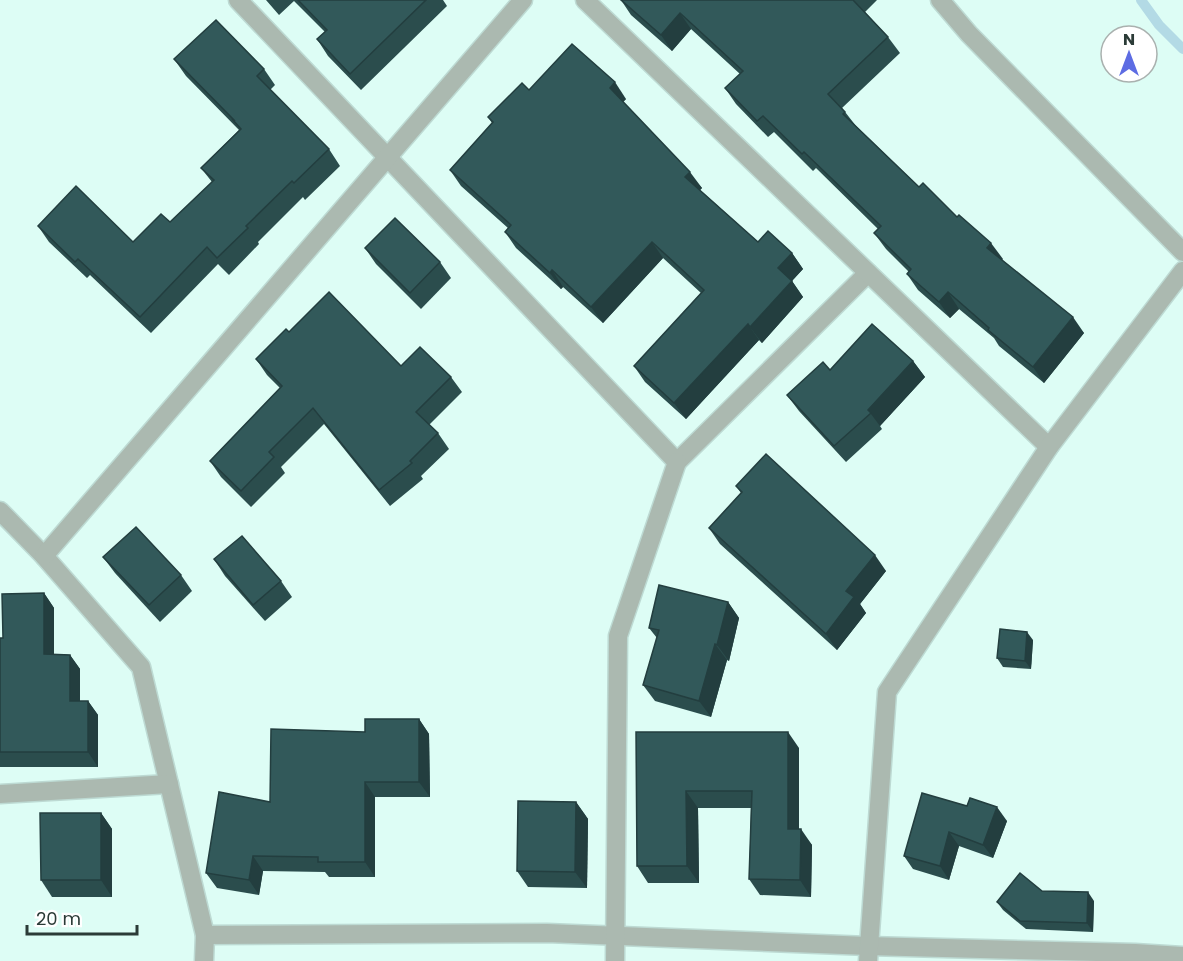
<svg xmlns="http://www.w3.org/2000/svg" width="1183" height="961" font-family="Poppins,sans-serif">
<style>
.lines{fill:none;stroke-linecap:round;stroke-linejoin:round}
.stream{stroke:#b3dae5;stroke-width:10}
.minor-casing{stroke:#bddad3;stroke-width:21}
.minor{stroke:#abb9b0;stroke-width:18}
.wall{fill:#2b4d4d}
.shaded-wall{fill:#233e3f}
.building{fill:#32595a;stroke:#233e3f;stroke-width:1.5}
</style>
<rect width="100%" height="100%" fill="#ddfdf5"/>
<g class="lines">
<!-- stream -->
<path class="stream" d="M 1141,0 L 1159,25 L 1183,49"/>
<defs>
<g id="minor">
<path d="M 238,0 L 677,462 L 868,273"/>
<path d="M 585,0 L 1049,447"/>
<path d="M 940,0 L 969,34 L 1183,252"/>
<path d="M 0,511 L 44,556 L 141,667 L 205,935 L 204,961"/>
<path d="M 44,556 L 523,0"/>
<path d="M 0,794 L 169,784"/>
<path d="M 205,935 L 547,933 L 868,946 L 1135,953 L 1183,956"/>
<path d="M 615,961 L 618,636 L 677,462"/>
<path d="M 868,961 L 887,692 L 1049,447 L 1183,271"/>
</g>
</defs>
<!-- minor casing -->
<use href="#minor" class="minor-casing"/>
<!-- minor -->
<use href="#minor" class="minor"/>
</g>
<!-- wall -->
<g class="wall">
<path d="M 266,0 L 443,0 L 447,6 L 361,90 L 328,56 L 317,39 L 325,32 L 294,1 L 279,15 Z"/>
<path d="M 621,0 L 877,0 L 865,12 L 888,37 L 900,53 L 842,108 L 856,126 L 919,187 L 957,217 L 1002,260 L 1084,333 L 1044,383 L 999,346 L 994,338 L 959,309 L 950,318 L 918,290 L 907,274 L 909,272 L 886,249 L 874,233 L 878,229 L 816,168 L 813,171 L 774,132 L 768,137 L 736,104 L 725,88 L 740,74 L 691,29 L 672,51 L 631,15 Z"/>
<path d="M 174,59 L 264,69 L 275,85 L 270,90 L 329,149 L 340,166 L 305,200 L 303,197 L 258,242 L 259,244 L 229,275 L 218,264 L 151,333 L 90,275 L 87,278 L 49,242 L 38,226 L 133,242 L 170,222 L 212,182 L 201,168 L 239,130 L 186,76 Z"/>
<path d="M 529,90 L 626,99 L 623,102 L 702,188 L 700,190 L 758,242 L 792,253 L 803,269 L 792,281 L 803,297 L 762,343 L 759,340 L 686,419 L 645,382 L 634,366 L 701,293 L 663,258 L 603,323 L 563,287 L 561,289 L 516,248 L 505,232 L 508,228 L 461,186 L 450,170 L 492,123 L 488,117 Z"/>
<path d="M 365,248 L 440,262 L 451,278 L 421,309 L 376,264 Z"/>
<path d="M 289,332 L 401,366 L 451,377 L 462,392 L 429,425 L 438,433 L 449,449 L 421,476 L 423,479 L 390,506 L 324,424 L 281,467 L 285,473 L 251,507 L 221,477 L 210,461 L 280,388 L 267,375 L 256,359 Z"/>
<path d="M 913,361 L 925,377 L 880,426 L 882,429 L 846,462 L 799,411 L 787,395 L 830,370 Z"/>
<path d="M 736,486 L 886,571 L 860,604 L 866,613 L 837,650 L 720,544 L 709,528 L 741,493 Z"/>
<path d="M 103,557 L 181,575 L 192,591 L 160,622 L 115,573 Z"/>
<path d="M 214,559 L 281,581 L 292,597 L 265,621 L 225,576 Z"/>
<path d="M 44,593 L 54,608 L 54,654 L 70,655 L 80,669 L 80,701 L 88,701 L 98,715 L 98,767 L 0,767 L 0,638 L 3,638 Z"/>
<path d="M 728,602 L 739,618 L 729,661 L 727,660 L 711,717 L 655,701 L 643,685 L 657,638 L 649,628 Z"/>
<path d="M 1033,640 L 1031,669 L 1003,667 L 997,658 Z"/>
<path d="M 419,719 L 429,734 L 430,797 L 375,797 L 375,877 L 329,877 L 325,872 L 263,871 L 259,895 L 217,888 L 206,873 L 270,802 L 365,732 Z"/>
<path d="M 636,732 L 799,748 L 799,829 L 812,845 L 811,897 L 760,895 L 749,879 L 751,808 L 698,808 L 699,883 L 648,883 L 637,866 Z"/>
<path d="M 576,802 L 588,819 L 587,888 L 528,887 L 517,871 Z"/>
<path d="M 967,806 L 1007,821 L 993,858 L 959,846 L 949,880 L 913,869 L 904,856 Z"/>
<path d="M 101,813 L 112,829 L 112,897 L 52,897 L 41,880 Z"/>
<path d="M 1094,901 L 1093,932 L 1026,929 L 1003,910 L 997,902 Z"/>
</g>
<!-- shaded-wall -->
<g class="shaded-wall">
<path d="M 680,13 L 691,29 L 672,51 L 661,35 Z"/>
<path d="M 615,82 L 626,99 L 621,104 L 610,88 Z"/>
<path d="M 690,172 L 702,188 L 696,194 L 685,177 Z"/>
<path d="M 652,242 L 663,258 L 603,323 L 591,307 Z"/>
<path d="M 991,243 L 1003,259 L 999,264 L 987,248 Z"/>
<path d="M 792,253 L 803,269 L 789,284 L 778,268 Z"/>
<path d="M 552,270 L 563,287 L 561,289 L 550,273 Z"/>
<path d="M 792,281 L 803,297 L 762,343 L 750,327 Z"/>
<path d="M 948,292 L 959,309 L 950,318 L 939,302 Z"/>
<path d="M 1073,317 L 1084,333 L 1044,383 L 1033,367 Z"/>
<path d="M 748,324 L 759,340 L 686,419 L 674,403 Z"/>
<path d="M 913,361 L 925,377 L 880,426 L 868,410 Z"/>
<path d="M 875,555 L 886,571 L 860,604 L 866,613 L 837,650 L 826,634 L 846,591 Z"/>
<path d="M 44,593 L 54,608 L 54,669 L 44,654 Z"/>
<path d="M 728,602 L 739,618 L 729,661 L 717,645 Z"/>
<path d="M 1027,632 L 1033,640 L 1031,669 L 1025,661 Z"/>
<path d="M 715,644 L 727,660 L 711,717 L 699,701 Z"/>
<path d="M 70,655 L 80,669 L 80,715 L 70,701 Z"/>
<path d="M 88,701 L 98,715 L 98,767 L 88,752 Z"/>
<path d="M 419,719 L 429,734 L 430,797 L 419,782 Z"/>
<path d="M 788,732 L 799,748 L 799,845 L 788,829 Z"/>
<path d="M 365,782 L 375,797 L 375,877 L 365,862 Z"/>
<path d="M 686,791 L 698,808 L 699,883 L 687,866 Z"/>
<path d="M 576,802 L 588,819 L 587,888 L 575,872 Z"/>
<path d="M 997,807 L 1007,821 L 993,858 L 983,845 Z"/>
<path d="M 101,813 L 112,829 L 112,897 L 101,880 Z"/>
<path d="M 801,829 L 812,845 L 811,897 L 800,880 Z"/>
<path d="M 949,832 L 959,846 L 949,880 L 940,866 Z"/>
<path d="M 253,856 L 263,871 L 259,895 L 249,880 Z"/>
<path d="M 1088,892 L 1094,901 L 1093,932 L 1087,923 Z"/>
</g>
<!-- building -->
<g class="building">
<path d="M 298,0 L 426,0 L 350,74 L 317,39 L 327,30 Z"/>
<path d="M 621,0 L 853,0 L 888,37 L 828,94 L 845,112 L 843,114 L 919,187 L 923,183 L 957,217 L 959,215 L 991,243 L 987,248 L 1073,317 L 1033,367 L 988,330 L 989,328 L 948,292 L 939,302 L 907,274 L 911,269 L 874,233 L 881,226 L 804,152 L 802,154 L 763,116 L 757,121 L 725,88 L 743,71 L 680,13 L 661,35 Z"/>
<path d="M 216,20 L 264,69 L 257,76 L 329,149 L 294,183 L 292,181 L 246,226 L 248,228 L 217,258 L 207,247 L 140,317 L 78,259 L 75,262 L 38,226 L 76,186 L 133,242 L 161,214 L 170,222 L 214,180 L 201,168 L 241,129 L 233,120 L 234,120 L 174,59 Z"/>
<path d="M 572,44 L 615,82 L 610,88 L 690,172 L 685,177 L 758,242 L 768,231 L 792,253 L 778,268 L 792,281 L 750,327 L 748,324 L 674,403 L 634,366 L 704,290 L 652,242 L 591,307 L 552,270 L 550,273 L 505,232 L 511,225 L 450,170 L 493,122 L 488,117 L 522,83 L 529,90 Z"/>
<path d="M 395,218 L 440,262 L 410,293 L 365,248 Z"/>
<path d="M 329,292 L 401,366 L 420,347 L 451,377 L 416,412 L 438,433 L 410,461 L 412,463 L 379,490 L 313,408 L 269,452 L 274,457 L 241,491 L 210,461 L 282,386 L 256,359 L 286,329 L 289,332 Z"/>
<path d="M 872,324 L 913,361 L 868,410 L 871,413 L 834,446 L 787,395 L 823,362 L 830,370 Z"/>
<path d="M 766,454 L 875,555 L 846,591 L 854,597 L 826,634 L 709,528 L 742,492 L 736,486 Z"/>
<path d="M 136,527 L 181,575 L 149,605 L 103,557 Z"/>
<path d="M 242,536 L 281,581 L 253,605 L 214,559 Z"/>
<path d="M 659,585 L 728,602 L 717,645 L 715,644 L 699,701 L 643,685 L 659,630 L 649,628 Z"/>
<path d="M 44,593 L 44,654 L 70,655 L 70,701 L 88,701 L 88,752 L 0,752 L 0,638 L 3,638 L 2,594 Z"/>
<path d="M 1000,629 L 1027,632 L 1025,661 L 997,658 Z"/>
<path d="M 365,719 L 419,719 L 419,782 L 365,782 L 365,862 L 318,862 L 318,857 L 253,856 L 249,880 L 206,873 L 219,792 L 270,802 L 271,729 L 365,732 Z"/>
<path d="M 636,732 L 788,732 L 788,829 L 801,829 L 800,880 L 749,879 L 752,791 L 686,791 L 687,866 L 637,866 Z"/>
<path d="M 922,793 L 967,806 L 970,798 L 997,807 L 983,845 L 949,832 L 940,866 L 904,856 Z"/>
<path d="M 518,801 L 576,802 L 575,872 L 517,871 Z"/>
<path d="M 40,813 L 101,813 L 101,880 L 41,880 Z"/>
<path d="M 1020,873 L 1042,891 L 1088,892 L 1087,923 L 1020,921 L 997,902 Z"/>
</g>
<!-- north arrow -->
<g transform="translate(1129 54)"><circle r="28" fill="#ffffff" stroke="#aab1af" stroke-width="1.5"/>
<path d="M0-4.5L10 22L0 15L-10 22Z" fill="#5d6ce3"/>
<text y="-9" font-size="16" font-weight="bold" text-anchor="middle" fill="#2b3b37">N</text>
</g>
<!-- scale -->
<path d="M27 925v9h110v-9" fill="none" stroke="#2b3b37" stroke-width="3"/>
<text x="36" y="925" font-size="18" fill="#2b3b37" stroke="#ffffff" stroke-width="4.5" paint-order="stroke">20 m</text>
</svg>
